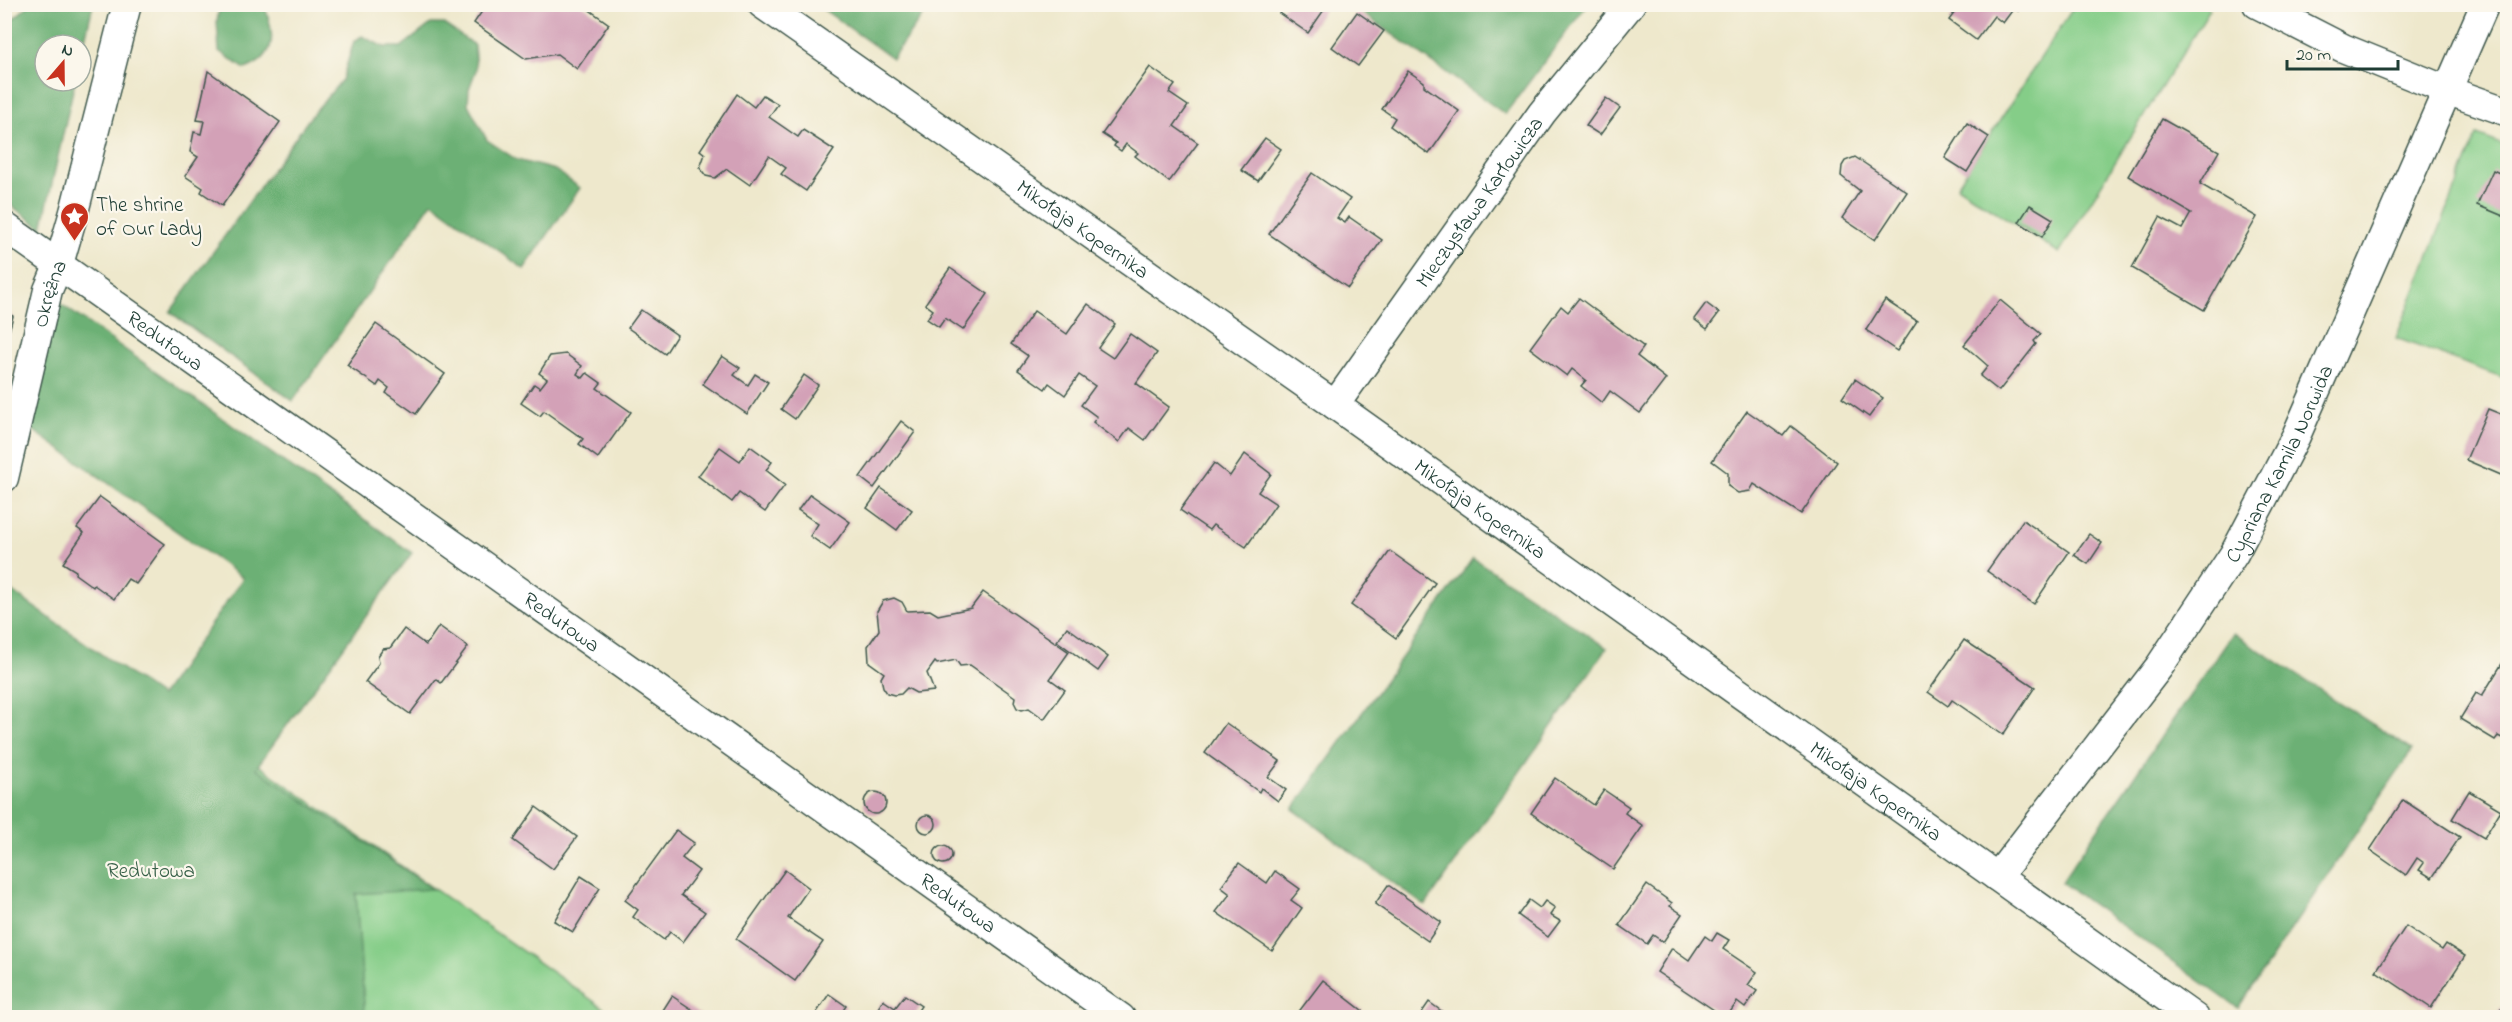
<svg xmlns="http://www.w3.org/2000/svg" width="2512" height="1022" font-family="'Indie Flower',sans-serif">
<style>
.green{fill:#85cd88;stroke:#52855e;stroke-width:1.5}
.forest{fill:#6cb074;stroke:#467654;stroke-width:1.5}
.building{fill:#d3a1b7}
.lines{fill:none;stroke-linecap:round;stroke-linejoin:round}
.minor-casing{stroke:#3e574b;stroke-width:31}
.minor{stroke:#fff;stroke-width:28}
.labels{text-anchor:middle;stroke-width:4.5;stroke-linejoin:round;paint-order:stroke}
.street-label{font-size:21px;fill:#1f3d34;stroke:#fbf7ec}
.poi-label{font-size:21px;fill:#1f3d34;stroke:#fbf7ec;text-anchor:start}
.park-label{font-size:21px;fill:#386149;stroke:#fbf7ec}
</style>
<rect width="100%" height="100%" fill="#fbf7ec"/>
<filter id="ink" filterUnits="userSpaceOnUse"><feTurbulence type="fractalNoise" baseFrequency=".0167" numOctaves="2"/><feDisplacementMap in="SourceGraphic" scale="12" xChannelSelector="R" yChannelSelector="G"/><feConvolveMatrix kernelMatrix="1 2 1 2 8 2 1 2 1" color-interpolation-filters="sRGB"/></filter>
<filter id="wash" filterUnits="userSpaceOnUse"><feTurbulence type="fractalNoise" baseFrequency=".008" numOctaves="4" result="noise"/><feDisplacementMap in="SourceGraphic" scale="24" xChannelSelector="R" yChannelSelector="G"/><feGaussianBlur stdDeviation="1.35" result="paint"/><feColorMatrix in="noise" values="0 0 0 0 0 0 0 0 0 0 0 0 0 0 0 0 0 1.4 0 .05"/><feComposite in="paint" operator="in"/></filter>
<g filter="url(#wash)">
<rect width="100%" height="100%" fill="#eee8cc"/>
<!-- green -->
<g class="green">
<path d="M 2203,4 L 2210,9 L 2059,253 L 1957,186 L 2075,5 Z"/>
<path d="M 2477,135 L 2507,146 L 2507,379 L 2396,338 Z"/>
<path d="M 5,587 L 616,1017 L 5,1017 Z"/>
</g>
<!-- forest -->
<g class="forest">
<path d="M 29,5 L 93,5 L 81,56 L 81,45 L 45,45 L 45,81 L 75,81 L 42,228 L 5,201 L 5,26 Z"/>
<path d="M 220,5 L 264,5 C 275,33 278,57 245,69 L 219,51 L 217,21 Z"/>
<path d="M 817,5 L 930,4 L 930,5 L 892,58 Z"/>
<path d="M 1351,5 L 1587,5 L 1505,114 Z"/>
<path d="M 431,24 L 444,24 L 474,45 L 476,70 L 469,89 L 468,104 L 487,140 L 517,160 L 555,170 L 580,188 L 524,269 L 432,202 L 293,401 L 170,312 L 311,116 L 342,80 L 354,41 L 362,36 L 384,47 L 401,47 Z"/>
<path d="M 58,302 L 412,553 L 256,768 L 433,889 L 356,894 L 365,1017 L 5,1017 L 4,586 L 161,696 L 243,578 L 27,426 Z"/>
<path d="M 1473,558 L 1607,648 L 1425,906 L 1293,809 Z"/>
<path d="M 2233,633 L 2412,750 L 2238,1008 L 2061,882 Z"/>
</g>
<g id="blocks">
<!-- building -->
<g class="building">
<path d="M 487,4 L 581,4 L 609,24 L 577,69 L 557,54 L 526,59 L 474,23 Z"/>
<path d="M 1286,4 L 1322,4 L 1326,7 L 1308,33 L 1279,13 Z"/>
<path d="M 1961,4 L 2023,4 L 2018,11 L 2014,8 L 2003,23 L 1994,16 L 1976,40 L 1949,20 Z"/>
<path d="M 1357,12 L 1384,31 L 1358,66 L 1332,47 Z"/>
<path d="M 1150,67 L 1175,85 L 1169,93 L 1188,106 L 1174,126 L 1198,143 L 1169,182 L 1135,156 L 1138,153 L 1126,144 L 1121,151 L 1114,146 L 1116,143 L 1102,134 Z"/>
<path d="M 208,71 L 280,122 L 222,206 L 201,192 L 203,188 L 185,176 L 198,157 L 190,152 L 194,132 L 201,134 L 204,121 L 197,120 Z"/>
<path d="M 1408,71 L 1424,82 L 1424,86 L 1459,111 L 1429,154 L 1390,126 L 1395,118 L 1382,109 Z"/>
<path d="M 737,94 L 754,107 L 763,95 L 778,104 L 769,117 L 798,137 L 803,130 L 834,150 L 806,191 L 781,174 L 786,168 L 769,156 L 750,185 L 727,169 L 715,178 L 706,176 L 700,168 L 705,154 L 700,150 Z"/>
<path d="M 1606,98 L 1620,108 L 1600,135 L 1586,126 Z"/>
<path d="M 2162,119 L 2219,151 L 2200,184 L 2257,217 L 2204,310 L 2132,268 L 2160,217 L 2182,229 L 2191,213 L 2128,176 Z"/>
<path d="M 1967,123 L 1989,137 L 1967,172 L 1945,158 Z"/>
<path d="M 1265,138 L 1281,149 L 1258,181 L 1241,170 Z"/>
<path d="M 1855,157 L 1907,192 L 1875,240 L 1842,218 L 1860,191 L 1841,176 L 1842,166 L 1845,161 Z"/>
<path d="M 2493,170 L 2508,177 L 2508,218 L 2477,205 Z"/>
<path d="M 1312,173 L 1350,199 L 1337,218 L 1345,223 L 1349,217 L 1382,240 L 1348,288 L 1269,234 Z"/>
<path d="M 2030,205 L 2053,219 L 2042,237 L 2019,222 Z"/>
<path d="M 950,268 L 988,294 L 963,330 L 945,318 L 939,327 L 927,319 L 933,310 L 925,304 Z"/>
<path d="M 1579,298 L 1644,347 L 1637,356 L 1666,379 L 1640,413 L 1610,391 L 1602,403 L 1581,386 L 1586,380 L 1572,369 L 1567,376 L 1530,348 L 1561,306 L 1568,312 Z"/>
<path d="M 1885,300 L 1917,321 L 1897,351 L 1866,330 Z"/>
<path d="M 2000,300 L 2041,334 L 2034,341 L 2036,344 L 1999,391 L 1980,376 L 1988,366 L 1964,345 Z"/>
<path d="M 1706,303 L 1719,313 L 1707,329 L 1694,319 Z"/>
<path d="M 1088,304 L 1115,324 L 1098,348 L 1113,358 L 1130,334 L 1157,353 L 1136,383 L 1169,407 L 1145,440 L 1129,428 L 1119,442 L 1093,422 L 1097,417 L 1081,405 L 1095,386 L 1079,375 L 1065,395 L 1049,383 L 1045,389 L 1018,370 L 1028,356 L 1011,344 L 1034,311 L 1067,334 Z"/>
<path d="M 641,310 L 677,335 L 665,354 L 628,328 Z"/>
<path d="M 4,311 L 13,316 L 5,347 L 4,347 Z"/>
<path d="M 376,324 L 445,374 L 416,414 L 386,393 L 389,388 L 380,381 L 377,386 L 347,365 Z"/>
<path d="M 566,354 L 582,366 L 577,374 L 583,378 L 587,373 L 601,383 L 597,388 L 631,412 L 598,458 L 579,444 L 583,439 L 544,411 L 540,416 L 521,403 L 534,384 L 540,388 L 547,379 L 539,373 L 550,356 Z"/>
<path d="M 722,356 L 740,368 L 734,375 L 748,385 L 755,374 L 768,382 L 747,414 L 703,384 Z"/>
<path d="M 804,375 L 818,385 L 795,419 L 781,409 Z"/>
<path d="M 1855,379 L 1883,398 L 1869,417 L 1842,398 Z"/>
<path d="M 2488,409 L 2508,417 L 2508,478 L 2466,460 Z"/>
<path d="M 1747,411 L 1783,436 L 1791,426 L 1837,462 L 1801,514 L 1754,484 L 1750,491 L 1738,493 L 1728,486 L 1728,473 L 1712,461 Z"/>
<path d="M 901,421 L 915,432 L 874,488 L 860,477 Z"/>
<path d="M 750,446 L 772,462 L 766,470 L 785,485 L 765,512 L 739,493 L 732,502 L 698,476 L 720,447 L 740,461 Z"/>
<path d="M 1245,454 L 1271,474 L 1258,492 L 1276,504 L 1246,547 L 1213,525 L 1209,530 L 1180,510 L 1214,463 L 1230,476 Z"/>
<path d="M 881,488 L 912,510 L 897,530 L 867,508 Z"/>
<path d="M 810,494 L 850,522 L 830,550 L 810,536 L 818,524 L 798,510 Z"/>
<path d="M 100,497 L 165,544 L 136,584 L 128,579 L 114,599 L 94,585 L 93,587 L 75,574 L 76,571 L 63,563 L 84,533 L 77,528 Z"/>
<path d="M 2023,520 L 2069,552 L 2034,604 L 1987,571 Z"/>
<path d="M 2089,534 L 2102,543 L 2088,564 L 2074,555 Z"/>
<path d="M 1390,551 L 1435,583 L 1396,638 L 1351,605 Z"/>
<path d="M 983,592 L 1069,652 L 1050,679 L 1065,690 L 1044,719 L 1029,708 L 1022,710 L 1017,708 L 1014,702 L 1015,697 L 970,665 L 960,666 L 956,660 L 937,664 L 935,662 L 927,673 L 934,691 L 916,693 L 907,688 L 901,694 L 894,695 L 887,693 L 883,687 L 881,678 L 884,673 L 869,662 L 868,646 L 879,630 L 877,611 L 883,601 L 894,598 L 902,602 L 907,611 L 930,610 L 938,615 L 971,608 Z"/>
<path d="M 439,626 L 468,647 L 441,683 L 436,679 L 410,714 L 365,682 L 379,663 L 378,656 L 383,649 L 390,648 L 404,629 L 426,645 Z"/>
<path d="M 1067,627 L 1108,657 L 1098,671 L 1057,641 Z"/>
<path d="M 1964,640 L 2035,687 L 2003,735 L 1952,700 L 1948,706 L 1928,692 Z"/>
<path d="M 2508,654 L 2508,741 L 2498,736 L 2495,740 L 2460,719 L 2476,693 L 2482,696 Z"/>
<path d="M 1226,723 L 1280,761 L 1268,777 L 1286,790 L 1278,801 L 1261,788 L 1259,792 L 1205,753 Z"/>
<path d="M 1555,778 L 1594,805 L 1604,790 L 1629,807 L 1625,813 L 1643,826 L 1613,869 L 1531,813 Z"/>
<path d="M 2469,791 L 2501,810 L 2484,838 L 2452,819 Z"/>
<circle cx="875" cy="803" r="11"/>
<path d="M 2403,800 L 2460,837 L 2432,878 L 2419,870 L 2424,863 L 2417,858 L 2406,875 L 2370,850 Z"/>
<path d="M 536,807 L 577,837 L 553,869 L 513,840 Z"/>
<circle cx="927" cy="824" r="9"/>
<path d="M 676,830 L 694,843 L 682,858 L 699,871 L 681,895 L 705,912 L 683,942 L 670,932 L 664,940 L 633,917 L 638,910 L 625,900 Z"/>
<circle cx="943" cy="855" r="9"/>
<path d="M 1239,863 L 1267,883 L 1275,871 L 1300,889 L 1291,900 L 1302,908 L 1272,951 L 1216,912 L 1230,894 L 1221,887 Z"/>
<path d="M 785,870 L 809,888 L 788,918 L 823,942 L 795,981 L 736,939 Z"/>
<path d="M 581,876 L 600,888 L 573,932 L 554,921 Z"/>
<path d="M 1388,885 L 1441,922 L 1428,941 L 1375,904 Z"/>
<path d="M 1647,885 L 1672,903 L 1670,906 L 1682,914 L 1663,942 L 1653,935 L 1647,944 L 1619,925 Z"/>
<path d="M 1529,900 L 1540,908 L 1545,901 L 1555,908 L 1550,915 L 1560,921 L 1548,937 L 1518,915 Z"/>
<path d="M 2406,926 L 2442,950 L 2446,944 L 2465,956 L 2431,1008 L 2376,971 Z"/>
<path d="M 1717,933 L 1729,940 L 1723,949 L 1757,972 L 1748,985 L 1757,991 L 1745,1008 L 1737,1002 L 1726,1018 L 1657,972 L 1672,948 L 1689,960 L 1705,936 L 1712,941 Z"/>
<path d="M 1323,980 L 1363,1011 L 1358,1018 L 1294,1018 Z"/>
<path d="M 829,994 L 846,1006 L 838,1018 L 813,1018 Z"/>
<path d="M 905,995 L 921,1006 L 913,1018 L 872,1018 L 883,1000 L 895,1008 Z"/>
<path d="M 672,996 L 705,1018 L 658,1018 Z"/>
<path d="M 1429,1002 L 1451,1018 L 1418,1018 Z"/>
<path d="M 2501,1008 L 2508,1013 L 2508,1018 L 2494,1018 Z"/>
</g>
</g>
</g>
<g filter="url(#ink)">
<use href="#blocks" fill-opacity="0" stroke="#3e574b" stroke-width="1.5"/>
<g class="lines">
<defs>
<g id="minor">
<path id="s1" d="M 762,4 L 1335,405 L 2195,1018"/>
<path d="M 2257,4 L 2343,48 L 2449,91 L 2508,112"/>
<path id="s2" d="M 4,226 L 1121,1018"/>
<path id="s3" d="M 1335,405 L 1542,113 L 1631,4"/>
<path id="s4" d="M 4,478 L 48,290 L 59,264 L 74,212 L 127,4"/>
<path id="s5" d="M 1997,877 L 2159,667 L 2234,554 L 2296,436 L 2485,4"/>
</g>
</defs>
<!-- minor casing -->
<use href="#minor" class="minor-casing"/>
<!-- minor -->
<use href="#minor" class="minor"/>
</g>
</g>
<!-- icons -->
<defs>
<symbol id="sight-pin" viewBox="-11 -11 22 30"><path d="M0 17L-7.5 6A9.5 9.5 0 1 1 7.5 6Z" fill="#c8321e" stroke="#fbf7ec"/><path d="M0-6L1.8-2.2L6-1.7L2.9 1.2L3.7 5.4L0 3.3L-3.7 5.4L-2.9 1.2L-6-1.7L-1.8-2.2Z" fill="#fff"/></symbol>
</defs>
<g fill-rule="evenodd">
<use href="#sight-pin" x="58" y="200" width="33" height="45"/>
</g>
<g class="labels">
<!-- street labels -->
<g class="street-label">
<text dy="7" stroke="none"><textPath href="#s3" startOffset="249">Mieczysława Karłowicza</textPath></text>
<text dy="7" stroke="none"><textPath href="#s1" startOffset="392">Mikołaja Kopernika</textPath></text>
<text dy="7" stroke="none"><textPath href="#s4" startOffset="190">Okrężna</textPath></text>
<text dy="7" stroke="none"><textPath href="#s2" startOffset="198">Redutowa</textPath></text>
<text dy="7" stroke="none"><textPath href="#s5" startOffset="502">Cypriana Kamila Norwida</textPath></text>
<text dy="7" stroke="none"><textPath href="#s1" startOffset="878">Mikołaja Kopernika</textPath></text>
<text dy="7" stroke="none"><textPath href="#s2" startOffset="684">Redutowa</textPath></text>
<text dy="7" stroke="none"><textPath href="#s1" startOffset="1364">Mikołaja Kopernika</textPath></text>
<text dy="7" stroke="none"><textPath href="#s2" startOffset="1170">Redutowa</textPath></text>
</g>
<!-- poi labels -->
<g class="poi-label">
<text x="96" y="211">The shrine<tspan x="96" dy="24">of Our Lady</tspan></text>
</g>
<!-- park labels -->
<g class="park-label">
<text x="151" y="877">Redutowa</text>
</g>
</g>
<!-- margin -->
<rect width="2512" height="1022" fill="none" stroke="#fbf7ec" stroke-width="24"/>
<!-- north arrow -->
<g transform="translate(63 63) rotate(20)"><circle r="28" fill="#fbf7ec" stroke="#a3ada2" stroke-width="1.5"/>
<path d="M0-4.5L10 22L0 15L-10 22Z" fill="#c8321e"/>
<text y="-9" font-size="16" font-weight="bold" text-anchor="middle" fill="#1f3d34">N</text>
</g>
<!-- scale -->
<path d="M2287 60v9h111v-9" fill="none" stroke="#1f3d34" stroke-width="3"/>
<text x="2296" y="60" font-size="18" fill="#1f3d34" stroke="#fbf7ec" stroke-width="4.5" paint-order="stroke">20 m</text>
</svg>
